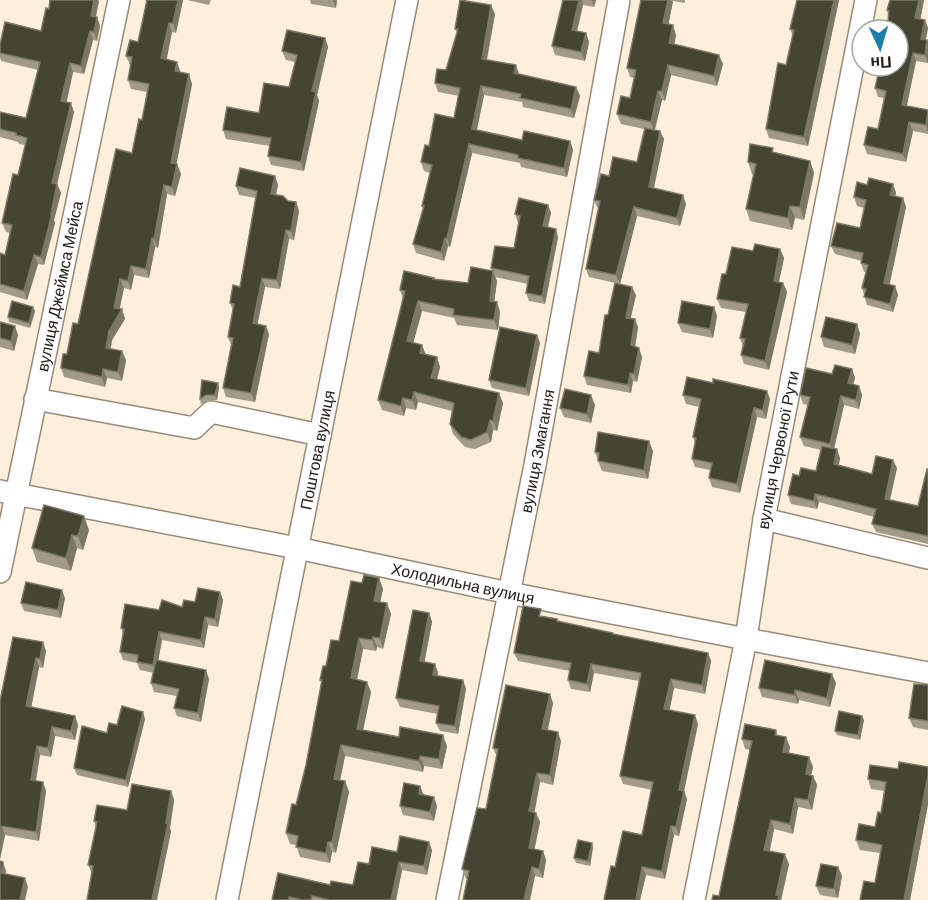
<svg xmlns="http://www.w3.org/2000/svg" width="928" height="900" font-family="Barlow,sans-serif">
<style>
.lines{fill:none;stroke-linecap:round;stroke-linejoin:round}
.minor-casing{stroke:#978a79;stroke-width:24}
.minor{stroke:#fff;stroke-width:21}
.wall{fill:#a19a88}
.shaded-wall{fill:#7c7866}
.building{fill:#454533;stroke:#7c7866;stroke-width:1.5}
.labels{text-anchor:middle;stroke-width:6;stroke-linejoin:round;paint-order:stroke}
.street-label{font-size:16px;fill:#26211a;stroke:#fff}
</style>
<rect width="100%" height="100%" fill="#fdefdc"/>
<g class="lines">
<defs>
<g id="minor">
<path d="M 35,399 L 194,428 L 211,412 L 320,435"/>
<path id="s1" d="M 0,491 L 297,548 L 509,593 L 746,639 L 928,673"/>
<path d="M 764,519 L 928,558"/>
<path id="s2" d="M 0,572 L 119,0"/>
<path id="s3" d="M 227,900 L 407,0"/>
<path id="s4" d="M 447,900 L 535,465 L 619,0"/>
<path id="s5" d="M 694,900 L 746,639 L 764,519 L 866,0"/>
</g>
</defs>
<!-- minor casing -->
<use href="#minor" class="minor-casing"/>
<!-- minor -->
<use href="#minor" class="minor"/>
</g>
<!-- wall -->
<g class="wall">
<path d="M 145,0 L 183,0 L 176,33 L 172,32 L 166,59 L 177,62 L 180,71 L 180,72 L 192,84 L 176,164 L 181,174 L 175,196 L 167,194 L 158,248 L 155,247 L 149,278 L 134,275 L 131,290 L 124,288 L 119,309 L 122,309 L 125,319 L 112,340 L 111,349 L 126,360 L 122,381 L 107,378 L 105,387 L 64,377 L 61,368 L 78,324 L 142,120 L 147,92 L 131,89 L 128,80 L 131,65 L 130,65 L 126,56 L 138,42 L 147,4 Z"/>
<path d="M 187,0 L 211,0 L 209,5 Z"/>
<path d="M 310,0 L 337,0 L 336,8 L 311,4 Z"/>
<path d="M 563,0 L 596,0 L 594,7 L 583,5 L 577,31 L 586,33 L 589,42 L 585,61 L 555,55 L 552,46 Z"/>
<path d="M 641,0 L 685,0 L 685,3 L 673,1 L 668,24 L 676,35 L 674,44 L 723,64 L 717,86 L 671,75 L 665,101 L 662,100 L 655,130 L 664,139 L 654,188 L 686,204 L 680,226 L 637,216 L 620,284 L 589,277 L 586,269 L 598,209 L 594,200 L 609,176 L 637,162 L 644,129 L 621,124 L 617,114 L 630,98 L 634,78 L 630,77 L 627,68 Z"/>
<path d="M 797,0 L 839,0 L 808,146 L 769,138 L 766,129 L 786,65 L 793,36 L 790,29 Z"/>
<path d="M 890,0 L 924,0 L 920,19 L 928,28 L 926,39 L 928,41 L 928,63 L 916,61 L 907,106 L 928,110 L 928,134 L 913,131 L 906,162 L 867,154 L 864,145 L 878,129 L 884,98 L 878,97 L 875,88 L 898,66 L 887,10 Z"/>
<path d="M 99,1 L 96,17 L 97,17 L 100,26 L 97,41 L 93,40 L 84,74 L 73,72 L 66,102 L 74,112 L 57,184 L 61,193 L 54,220 L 55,223 L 44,265 L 38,264 L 27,300 L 0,292 L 0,253 L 5,255 L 10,233 L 6,232 L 2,223 L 18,175 L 25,145 L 19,144 L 18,142 L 0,137 L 0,112 L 26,118 L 38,70 L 1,61 L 0,57 L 0,45 L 41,31 L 49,9 Z"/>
<path d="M 495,14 L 487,60 L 519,74 L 576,87 L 580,96 L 574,118 L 523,107 L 522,102 L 484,95 L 477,130 L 522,140 L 570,141 L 573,150 L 567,177 L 521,167 L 520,163 L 472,153 L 450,247 L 448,246 L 444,261 L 416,253 L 413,244 L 423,209 L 422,206 L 430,173 L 424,171 L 421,162 L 429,146 L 454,118 L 459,96 L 438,92 L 435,83 L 446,70 L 457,33 L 455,29 Z"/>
<path d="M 325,38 L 328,47 L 317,95 L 319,101 L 304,171 L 271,165 L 268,156 L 270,146 L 226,139 L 223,130 L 259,113 L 289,87 L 295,62 L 286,60 L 282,51 Z"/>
<path d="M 774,152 L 810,161 L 814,173 L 804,220 L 795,218 L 792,230 L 750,221 L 746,209 L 753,175 L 752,174 L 748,162 Z"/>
<path d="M 275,176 L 278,185 L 276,195 L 288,201 L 296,202 L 299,211 L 294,240 L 289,239 L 280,289 L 265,287 L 257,324 L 269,334 L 255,402 L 226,397 L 223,388 L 231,345 L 228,337 L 233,311 L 230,303 L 240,287 L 256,198 L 239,195 L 236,186 Z"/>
<path d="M 893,184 L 896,193 L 895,197 L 903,198 L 906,207 L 889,285 L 895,286 L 898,295 L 893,312 L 867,305 L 862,288 L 866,272 L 864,272 L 861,263 L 862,261 L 835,254 L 831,246 L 860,228 L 864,208 L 857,206 L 854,197 L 867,185 Z"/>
<path d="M 548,205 L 551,213 L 548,227 L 558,237 L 545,304 L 529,301 L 526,293 L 528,284 L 495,277 L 497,281 L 494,302 L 497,302 L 500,312 L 498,330 L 457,325 L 454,318 L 422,311 L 413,343 L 422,345 L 425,354 L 437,357 L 440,367 L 437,379 L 503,403 L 497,431 L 493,430 L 491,442 L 475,449 L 465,447 L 453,434 L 450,424 L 452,411 L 418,402 L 416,410 L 406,408 L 404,416 L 382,410 L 378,400 L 403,299 L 400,290 L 434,278 L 434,279 L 468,283 L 492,271 L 491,268 L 514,248 L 519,223 L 518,223 L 515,214 Z"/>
<path d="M 780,249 L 784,258 L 779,282 L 783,283 L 787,292 L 769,370 L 744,364 L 741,355 L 743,347 L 740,338 L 746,312 L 721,308 L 717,299 L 726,274 L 753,251 Z"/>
<path d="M 636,295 L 630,318 L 638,327 L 635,347 L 642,357 L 637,382 L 633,381 L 631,393 L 587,385 L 584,376 L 599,353 L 608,315 Z"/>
<path d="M 714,307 L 717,316 L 713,338 L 682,332 L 678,323 Z"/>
<path d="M 35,311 L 30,328 L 9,322 L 8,317 Z"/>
<path d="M 0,322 L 18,335 L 14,351 L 0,347 Z"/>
<path d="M 857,324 L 860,334 L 855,354 L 824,347 L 821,337 Z"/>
<path d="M 537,335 L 540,343 L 529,396 L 492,388 L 489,380 Z"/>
<path d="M 852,369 L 855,378 L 853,384 L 859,386 L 862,395 L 859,409 L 844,405 L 834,449 L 840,458 L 839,465 L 872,474 L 897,468 L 890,500 L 918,506 L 928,469 L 928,544 L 876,532 L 872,524 L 874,517 L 819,502 L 817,509 L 791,504 L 788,495 L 799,476 L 816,471 L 821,450 L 804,446 L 800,437 L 808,405 L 803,404 L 800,395 L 832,374 Z"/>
<path d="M 218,383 L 219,387 L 217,400 L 208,400 L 201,404 L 200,399 Z"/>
<path d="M 683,395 L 770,399 L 766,419 L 757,417 L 740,493 L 712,487 L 709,478 L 710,470 L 695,467 L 692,459 L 695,443 L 693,437 L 699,407 L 686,404 Z"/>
<path d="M 595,405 L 591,423 L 564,417 L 560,408 Z"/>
<path d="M 653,451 L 648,479 L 602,471 L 595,452 Z"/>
<path d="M 44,505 L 89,530 L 83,550 L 77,548 L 71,571 L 37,562 L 32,548 Z"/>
<path d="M 379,578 L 383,589 L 380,602 L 391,614 L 383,649 L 377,647 L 376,651 L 363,649 L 357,680 L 371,692 L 363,730 L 447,746 L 442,769 L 424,766 L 423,772 L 345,756 L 340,780 L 345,781 L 349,792 L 336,853 L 332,852 L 330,863 L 300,857 L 296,845 L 290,844 L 286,833 L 296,805 L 306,765 L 322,684 L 320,680 L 326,666 L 339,641 L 362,583 Z"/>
<path d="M 220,592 L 223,600 L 218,627 L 208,625 L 204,648 L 162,640 L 158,660 L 209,679 L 201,722 L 177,716 L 174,708 L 177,696 L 154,692 L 151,683 L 154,673 L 140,670 L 137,663 L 123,660 L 120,652 L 123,634 L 121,628 L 159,610 L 182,607 Z"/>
<path d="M 65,598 L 61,618 L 24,611 L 21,603 Z"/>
<path d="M 429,613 L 432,622 L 424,662 L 435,664 L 438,673 L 438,676 L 463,680 L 466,689 L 458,734 L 440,731 L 436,723 L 438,714 L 400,707 L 396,698 Z"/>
<path d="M 543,616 L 557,619 L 558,621 L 614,635 L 708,653 L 711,661 L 705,694 L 674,688 L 669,710 L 698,724 L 684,791 L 687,799 L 679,836 L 674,835 L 665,879 L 646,875 L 640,900 L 604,900 L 615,867 L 642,835 L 652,790 L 623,784 L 620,776 L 639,681 L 594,673 L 590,692 L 571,689 L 568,680 L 570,671 L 518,661 L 514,653 Z"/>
<path d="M 43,642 L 46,651 L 43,668 L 39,667 L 31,707 L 75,716 L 78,725 L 75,740 L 55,736 L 51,757 L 40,755 L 36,781 L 43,782 L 46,791 L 39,841 L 5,835 L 0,859 L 0,701 Z"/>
<path d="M 836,683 L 830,707 L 799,700 L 798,704 L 762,697 L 759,688 Z"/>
<path d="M 928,685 L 928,730 L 913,727 L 909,718 Z"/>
<path d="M 553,703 L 548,730 L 561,741 L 553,785 L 540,782 L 534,812 L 536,813 L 540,822 L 534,849 L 543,851 L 546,860 L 543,878 L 535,876 L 466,879 L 462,869 L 486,809 L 497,757 L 493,748 Z"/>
<path d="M 145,719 L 128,787 L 77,775 L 74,768 L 117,725 Z"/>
<path d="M 864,720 L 860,740 L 837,735 L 835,731 Z"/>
<path d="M 776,730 L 778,736 L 790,747 L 789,753 L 809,757 L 813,767 L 811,775 L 813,776 L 817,785 L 812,810 L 798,807 L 793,834 L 774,829 L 769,851 L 789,864 L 781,900 L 712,900 L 719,896 L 750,750 L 745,749 L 742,739 Z"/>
<path d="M 928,767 L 928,804 L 910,900 L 860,900 L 875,883 L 880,853 L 860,850 L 856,840 L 875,827 L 881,813 L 884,791 L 871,789 L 868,779 L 898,769 Z"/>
<path d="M 420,786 L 424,795 L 437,806 L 434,821 L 403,815 L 400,806 Z"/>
<path d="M 171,791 L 174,800 L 170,828 L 171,832 L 92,874 L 88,865 L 96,827 L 94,821 L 127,810 Z"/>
<path d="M 593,847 L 590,866 L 576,863 L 574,858 Z"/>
<path d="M 432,850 L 427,875 L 402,870 L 396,900 L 272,900 L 330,885 L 353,885 L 369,864 L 397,852 Z"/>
<path d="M 838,867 L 842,876 L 838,898 L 820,895 L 816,886 Z"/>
</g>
<!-- shaded-wall -->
<g class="shaded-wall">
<path d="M 94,0 L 98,0 L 99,1 L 94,24 L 91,16 Z"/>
<path d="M 178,0 L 183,0 L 176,33 L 173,23 Z"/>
<path d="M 333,0 L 337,0 L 336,8 Z"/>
<path d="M 579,0 L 582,0 L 583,5 L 575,39 L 572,30 Z"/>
<path d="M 592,0 L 596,0 L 594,7 Z"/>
<path d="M 668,0 L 673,1 L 667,33 L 663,23 Z"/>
<path d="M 834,0 L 839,0 L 808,146 L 804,137 Z"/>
<path d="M 919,0 L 924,0 L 919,27 L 915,18 Z"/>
<path d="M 491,5 L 495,14 L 485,68 L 482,59 Z"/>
<path d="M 97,17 L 100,26 L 97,41 L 94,32 Z"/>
<path d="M 925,20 L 928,28 L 924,47 L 921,39 Z"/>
<path d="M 169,23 L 172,32 L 165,68 L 161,58 Z"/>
<path d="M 673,25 L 676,35 L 673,52 L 669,43 Z"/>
<path d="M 90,31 L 93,40 L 84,74 L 81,66 Z"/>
<path d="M 586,33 L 589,42 L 585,61 L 581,52 Z"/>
<path d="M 325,38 L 328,47 L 317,95 L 319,101 L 304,171 L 301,162 L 312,91 Z"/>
<path d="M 927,40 L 928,41 L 928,63 L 925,55 Z"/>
<path d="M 913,53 L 916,61 L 905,113 L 902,105 Z"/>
<path d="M 719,55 L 723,64 L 717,86 L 714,76 Z"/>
<path d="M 177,62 L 180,71 L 178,81 L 175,71 Z"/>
<path d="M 70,63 L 73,72 L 65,110 L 61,101 Z"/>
<path d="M 516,65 L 519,74 L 518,82 L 514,73 Z"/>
<path d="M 668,65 L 671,75 L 665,101 L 662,91 Z"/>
<path d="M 189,74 L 192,84 L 175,172 L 171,163 Z"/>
<path d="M 481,86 L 484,95 L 475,138 L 472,129 Z"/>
<path d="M 576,87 L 580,96 L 574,118 L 571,109 Z"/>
<path d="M 658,91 L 662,100 L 654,132 L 651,122 Z"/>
<path d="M 71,103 L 74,112 L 57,184 L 61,193 L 54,220 L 55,223 L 44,265 L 41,257 L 51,214 L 52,183 Z"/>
<path d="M 928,115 L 928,131 L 926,125 Z"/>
<path d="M 909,122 L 913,131 L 906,162 L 903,154 Z"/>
<path d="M 660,131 L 664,139 L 652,196 L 649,187 Z"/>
<path d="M 570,141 L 573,150 L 567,177 L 564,168 Z"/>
<path d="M 469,144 L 472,153 L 450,247 L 447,238 Z"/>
<path d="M 810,161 L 814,173 L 804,220 L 800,207 Z"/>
<path d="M 177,164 L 181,174 L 175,196 L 172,187 Z"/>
<path d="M 275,176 L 278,185 L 274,203 L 271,194 Z"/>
<path d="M 893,184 L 896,193 L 893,204 L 890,195 Z"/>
<path d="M 164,185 L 167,194 L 158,248 L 154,239 Z"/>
<path d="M 683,195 L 686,204 L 680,226 L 677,218 Z"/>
<path d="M 903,198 L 906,207 L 888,292 L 884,283 Z"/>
<path d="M 296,202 L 299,211 L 294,240 L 291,231 Z"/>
<path d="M 548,205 L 551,213 L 546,234 L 543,226 Z"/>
<path d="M 790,206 L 795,218 L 792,230 L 788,218 Z"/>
<path d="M 634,207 L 637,216 L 620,284 L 616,275 Z"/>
<path d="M 556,229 L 558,237 L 545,304 L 542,296 Z"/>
<path d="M 286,230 L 289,239 L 280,289 L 277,280 Z"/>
<path d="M 152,238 L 155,247 L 149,278 L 146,269 Z"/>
<path d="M 445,238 L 448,246 L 444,261 L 441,252 Z"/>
<path d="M 780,249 L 784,258 L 777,290 L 774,281 Z"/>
<path d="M 34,255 L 38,264 L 27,300 L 24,291 Z"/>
<path d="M 131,266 L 134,275 L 131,290 L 128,281 Z"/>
<path d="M 493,271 L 497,281 L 493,311 L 490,301 Z"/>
<path d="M 262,278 L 265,287 L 256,332 L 253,323 Z"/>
<path d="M 120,279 L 124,288 L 118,317 L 122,309 L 125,319 L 112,340 L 109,357 L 106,348 Z"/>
<path d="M 783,283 L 787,292 L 769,370 L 765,361 Z"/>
<path d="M 895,286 L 898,295 L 893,312 L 890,304 Z"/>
<path d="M 632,287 L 636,295 L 629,326 L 626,318 Z"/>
<path d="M 418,301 L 422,311 L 411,351 L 407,341 Z"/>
<path d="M 497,302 L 500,312 L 498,330 L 494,320 Z"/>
<path d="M 33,307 L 35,311 L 30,328 L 29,323 Z"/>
<path d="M 714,307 L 717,316 L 713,338 L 710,329 Z"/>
<path d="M 635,319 L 638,327 L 634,354 L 631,345 Z"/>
<path d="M 857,324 L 860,334 L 855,354 L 852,345 Z"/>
<path d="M 15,326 L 18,335 L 14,351 L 11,341 Z"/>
<path d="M 266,326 L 269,334 L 255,402 L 251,393 Z"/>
<path d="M 537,335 L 540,343 L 529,396 L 526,388 Z"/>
<path d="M 422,345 L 426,355 L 420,353 Z"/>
<path d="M 639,348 L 642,357 L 637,382 L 634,374 Z"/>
<path d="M 122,351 L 126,360 L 122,381 L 118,372 Z"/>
<path d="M 437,357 L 440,367 L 435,387 L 431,378 Z"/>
<path d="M 103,369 L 107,378 L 105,387 L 102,377 Z"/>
<path d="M 852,369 L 855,378 L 851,392 L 848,383 Z"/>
<path d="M 630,373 L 633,381 L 631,393 L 628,385 Z"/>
<path d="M 218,383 L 219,387 L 217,400 L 215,395 Z"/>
<path d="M 859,386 L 862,395 L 859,409 L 856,400 Z"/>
<path d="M 767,391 L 770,399 L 766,419 L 763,410 Z"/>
<path d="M 414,392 L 418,402 L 416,410 L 412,400 Z"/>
<path d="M 499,393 L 503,403 L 497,431 L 493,421 Z"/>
<path d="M 591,395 L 595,405 L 591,423 L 587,414 Z"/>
<path d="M 841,396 L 844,405 L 833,453 L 830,444 Z"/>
<path d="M 403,398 L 406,408 L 404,416 L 401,406 Z"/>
<path d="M 754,408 L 757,417 L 740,493 L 737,484 Z"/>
<path d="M 490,420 L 493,430 L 491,442 L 487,432 Z"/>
<path d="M 649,441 L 653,451 L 648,479 L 644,470 Z"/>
<path d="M 837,449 L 840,458 L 837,473 L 834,464 Z"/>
<path d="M 893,460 L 897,468 L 888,507 L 885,499 Z"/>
<path d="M 815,494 L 819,502 L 817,509 L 814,501 Z"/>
<path d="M 84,516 L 89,530 L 83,550 L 78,536 Z"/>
<path d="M 72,535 L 77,548 L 71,571 L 66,558 Z"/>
<path d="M 379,578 L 383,589 L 378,612 L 374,601 Z"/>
<path d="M 62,590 L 65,598 L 61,618 L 58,610 Z"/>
<path d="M 220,592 L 223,600 L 218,627 L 215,619 Z"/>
<path d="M 387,603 L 391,614 L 383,649 L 380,638 Z"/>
<path d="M 429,613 L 432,622 L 423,670 L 420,661 Z"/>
<path d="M 205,617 L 208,625 L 204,648 L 201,640 Z"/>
<path d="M 159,632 L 162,640 L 156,673 L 153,665 Z"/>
<path d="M 373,637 L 377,647 L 376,651 L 372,640 Z"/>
<path d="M 359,638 L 363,649 L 355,689 L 351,678 Z"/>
<path d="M 43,642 L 46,651 L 43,668 L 40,659 Z"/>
<path d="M 708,653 L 711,661 L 705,694 L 702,685 Z"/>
<path d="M 36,658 L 39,667 L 30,714 L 26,706 Z"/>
<path d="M 435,664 L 438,673 L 436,683 L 433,675 Z"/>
<path d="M 591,664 L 594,673 L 590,692 L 587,684 Z"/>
<path d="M 206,670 L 209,679 L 201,722 L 198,713 Z"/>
<path d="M 832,674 L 836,683 L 830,707 L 827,698 Z"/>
<path d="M 671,679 L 674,688 L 668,718 L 664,709 Z"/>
<path d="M 463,680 L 466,689 L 458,734 L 455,726 Z"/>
<path d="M 367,682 L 371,692 L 361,740 L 357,729 Z"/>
<path d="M 795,690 L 799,700 L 798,704 L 795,695 Z"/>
<path d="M 550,694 L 553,703 L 546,738 L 542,729 Z"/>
<path d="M 143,712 L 145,719 L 128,787 L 126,780 Z"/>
<path d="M 695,715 L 698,724 L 684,791 L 687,799 L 679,836 L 676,827 L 679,790 Z"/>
<path d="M 75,716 L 78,725 L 75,740 L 71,731 Z"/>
<path d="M 862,716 L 864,720 L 860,740 L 858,735 Z"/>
<path d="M 52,727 L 55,736 L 51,757 L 48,748 Z"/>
<path d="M 558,732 L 561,741 L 553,785 L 550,775 Z"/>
<path d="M 443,735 L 447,746 L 442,769 L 439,759 Z"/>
<path d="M 786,737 L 790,747 L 787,761 L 783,752 Z"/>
<path d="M 341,745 L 345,756 L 338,790 L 334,779 Z"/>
<path d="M 37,746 L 40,755 L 34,789 L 31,780 Z"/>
<path d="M 420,756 L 424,766 L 423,772 L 419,761 Z"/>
<path d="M 809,757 L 813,767 L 809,784 L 806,774 Z"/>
<path d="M 537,773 L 540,782 L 533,821 L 529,811 Z"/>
<path d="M 928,775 L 928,804 L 910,900 L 904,900 Z"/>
<path d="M 813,776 L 817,785 L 812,810 L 808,800 Z"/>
<path d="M 345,781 L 349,792 L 336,853 L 332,842 Z"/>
<path d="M 43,782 L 46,791 L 39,841 L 36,832 Z"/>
<path d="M 420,786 L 424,796 L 419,794 Z"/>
<path d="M 171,791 L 174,800 L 170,828 L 171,832 L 157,900 L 152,900 Z"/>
<path d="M 434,797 L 437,806 L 434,821 L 430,812 Z"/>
<path d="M 795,798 L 798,807 L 793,834 L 790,824 Z"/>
<path d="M 536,813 L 540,822 L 533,857 L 529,848 Z"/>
<path d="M 771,820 L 774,829 L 768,860 L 764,850 Z"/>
<path d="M 2,826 L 5,835 L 0,859 L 0,834 Z"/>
<path d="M 671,826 L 674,835 L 665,879 L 662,871 Z"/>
<path d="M 328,842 L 332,852 L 330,863 L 326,853 Z"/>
<path d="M 429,842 L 432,850 L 427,875 L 424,866 Z"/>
<path d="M 592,843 L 593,847 L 590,866 L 588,861 Z"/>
<path d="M 543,851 L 546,860 L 543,878 L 539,869 Z"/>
<path d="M 785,854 L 789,864 L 781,900 L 778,900 L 776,895 Z"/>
<path d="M 3,862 L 6,871 L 4,882 L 1,873 Z"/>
<path d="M 399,862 L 402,870 L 396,900 L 391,900 Z"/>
<path d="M 532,867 L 535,876 L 530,900 L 524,900 Z"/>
<path d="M 642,867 L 646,875 L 640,900 L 636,900 Z"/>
<path d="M 838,867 L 842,876 L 838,898 L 834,889 Z"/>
<path d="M 25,878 L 28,887 L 25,900 L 20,900 Z"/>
</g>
<!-- building -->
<g class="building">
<path d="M 50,0 L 94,0 L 91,16 L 97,17 L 94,32 L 90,31 L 81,66 L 70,63 L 61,101 L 71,103 L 52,183 L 57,184 L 51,214 L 52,214 L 41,257 L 34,255 L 24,291 L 0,284 L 0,253 L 5,255 L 12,225 L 2,223 L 13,174 L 18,175 L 27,138 L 16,135 L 16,133 L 0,129 L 0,112 L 26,118 L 40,62 L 0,53 L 0,45 L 5,22 L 41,31 L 46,8 L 49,9 Z"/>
<path d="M 147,0 L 178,0 L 173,23 L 169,23 L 161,58 L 177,62 L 175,71 L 189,74 L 171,163 L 177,164 L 172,187 L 164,185 L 154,239 L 152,238 L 146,269 L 131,266 L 128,281 L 120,279 L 114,308 L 122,309 L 109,331 L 106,348 L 122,351 L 118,372 L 103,369 L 102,377 L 61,368 L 63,354 L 67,354 L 73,323 L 78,324 L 116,149 L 132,153 L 139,119 L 142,120 L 149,84 L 128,80 L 132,57 L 126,56 L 130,40 L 138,42 Z"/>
<path d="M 460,0 L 491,5 L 482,59 L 516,65 L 514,73 L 576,87 L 571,109 L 520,98 L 521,94 L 481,86 L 472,129 L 522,140 L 524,131 L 570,141 L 564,168 L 518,158 L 518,155 L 469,144 L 447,238 L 445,238 L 441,252 L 413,244 L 424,206 L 422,206 L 432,165 L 421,162 L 425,145 L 429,146 L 435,114 L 454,118 L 460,88 L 435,83 L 437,69 L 446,70 L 458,29 L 455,29 Z"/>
<path d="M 563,0 L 579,0 L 572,30 L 586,33 L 581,52 L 552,46 Z"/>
<path d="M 641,0 L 668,0 L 663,23 L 673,25 L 669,43 L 719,55 L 714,76 L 668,65 L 662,91 L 658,91 L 651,122 L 617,114 L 621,96 L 630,98 L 636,70 L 627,68 Z"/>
<path d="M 797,0 L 834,0 L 804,137 L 766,129 L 778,63 L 786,65 L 794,30 L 790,29 Z"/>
<path d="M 890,0 L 919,0 L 915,18 L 925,20 L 921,39 L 927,40 L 925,55 L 913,53 L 902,105 L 928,110 L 926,125 L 909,122 L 903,154 L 864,145 L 868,127 L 878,129 L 886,91 L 875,88 L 880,66 L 898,66 L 898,30 L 887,30 L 889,11 L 887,10 Z"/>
<path d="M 287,30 L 325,38 L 312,91 L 316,92 L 301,162 L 268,156 L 271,138 L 223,130 L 227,107 L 259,113 L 264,83 L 289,87 L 297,55 L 282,51 Z"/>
<path d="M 645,128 L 660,131 L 649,187 L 683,195 L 677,218 L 634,207 L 616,275 L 586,269 L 600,201 L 594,200 L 601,174 L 609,176 L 613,157 L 637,162 Z"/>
<path d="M 750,144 L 773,148 L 772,152 L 810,161 L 800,207 L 790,206 L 788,218 L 746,209 L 756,164 L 748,162 Z"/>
<path d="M 240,168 L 275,176 L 271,194 L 283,196 L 288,201 L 296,202 L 291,231 L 286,230 L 277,280 L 262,278 L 253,323 L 266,326 L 251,393 L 223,388 L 233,338 L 228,337 L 234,304 L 230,303 L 233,285 L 240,287 L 257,191 L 236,186 Z"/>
<path d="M 869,178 L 893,184 L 890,195 L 903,198 L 884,283 L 895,286 L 890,304 L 864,297 L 866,289 L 862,288 L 868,265 L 861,263 L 863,253 L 831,246 L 837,223 L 860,228 L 866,200 L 854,197 L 857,182 L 867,185 Z"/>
<path d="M 519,198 L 548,205 L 543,226 L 556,229 L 542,296 L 526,293 L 529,276 L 491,268 L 495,246 L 514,248 L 520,216 L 515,214 Z"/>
<path d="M 755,244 L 780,249 L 774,281 L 783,283 L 765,361 L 741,355 L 745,339 L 740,338 L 748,304 L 717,299 L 722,274 L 726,274 L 732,247 L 753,251 Z"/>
<path d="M 471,267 L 493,271 L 490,301 L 497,302 L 494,320 L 453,315 L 454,309 L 418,301 L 407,341 L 422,345 L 420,353 L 437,357 L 431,378 L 499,393 L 493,421 L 490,420 L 487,432 L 471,440 L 461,437 L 450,424 L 454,403 L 414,392 L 412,400 L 403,398 L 401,406 L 378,400 L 405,291 L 400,290 L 404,271 L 434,278 L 433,279 L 468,283 Z"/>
<path d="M 615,283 L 632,287 L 626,318 L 635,319 L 631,345 L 639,348 L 634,374 L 630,373 L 628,385 L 584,376 L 589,351 L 599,353 L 605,315 L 608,315 Z"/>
<path d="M 12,301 L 33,307 L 29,323 L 8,317 Z"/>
<path d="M 682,301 L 714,307 L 710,329 L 678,323 Z"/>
<path d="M 826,317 L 857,324 L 852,345 L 821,337 Z"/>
<path d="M 0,322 L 15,326 L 11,341 L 0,338 Z"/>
<path d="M 500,327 L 537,335 L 526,388 L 489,380 Z"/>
<path d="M 835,365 L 852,369 L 848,383 L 859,386 L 856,400 L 841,396 L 830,444 L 800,437 L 810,397 L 800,395 L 806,368 L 832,374 Z"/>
<path d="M 687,377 L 713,383 L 713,379 L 767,391 L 763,410 L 754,408 L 737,484 L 709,478 L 712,463 L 692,459 L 696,438 L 693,437 L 701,399 L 683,395 Z"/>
<path d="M 202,380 L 218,383 L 215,395 L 206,395 L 200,399 Z"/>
<path d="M 565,389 L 591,395 L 587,414 L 560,408 Z"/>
<path d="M 598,432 L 649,441 L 644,470 L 598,461 L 599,453 L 595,452 Z"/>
<path d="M 822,446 L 837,449 L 834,464 L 872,474 L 876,456 L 893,460 L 885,499 L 918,506 L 927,469 L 928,469 L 928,536 L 872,524 L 876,509 L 815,494 L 814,501 L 788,495 L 793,474 L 799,476 L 801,468 L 816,471 Z"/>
<path d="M 44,505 L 84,516 L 78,536 L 72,535 L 66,558 L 32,548 Z"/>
<path d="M 364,575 L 379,578 L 374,601 L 387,603 L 380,638 L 373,637 L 372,640 L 359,638 L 351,678 L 367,682 L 357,729 L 399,737 L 400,727 L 443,735 L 439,759 L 420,756 L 419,761 L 341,745 L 334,779 L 345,781 L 332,842 L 328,842 L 326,853 L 296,847 L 298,836 L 286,833 L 292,804 L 296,805 L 306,765 L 322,680 L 320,680 L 323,666 L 326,666 L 331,640 L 339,641 L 351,581 L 362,583 Z"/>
<path d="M 26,582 L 62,590 L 58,610 L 21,603 Z"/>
<path d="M 198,588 L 220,592 L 215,619 L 205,617 L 201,640 L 159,632 L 153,665 L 137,662 L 138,655 L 120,652 L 124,629 L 121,628 L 125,604 L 159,610 L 162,600 L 182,607 L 184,600 L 195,602 Z"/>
<path d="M 523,606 L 541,609 L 539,616 L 557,619 L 557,621 L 613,633 L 613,634 L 708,653 L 702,685 L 671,679 L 664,709 L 695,715 L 679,790 L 684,791 L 676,827 L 671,826 L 662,871 L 642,867 L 636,900 L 604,900 L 611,866 L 615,867 L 623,831 L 642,835 L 653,782 L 620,776 L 641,673 L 591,664 L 587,684 L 568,680 L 571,663 L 514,653 Z"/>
<path d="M 413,610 L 429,613 L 420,661 L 435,664 L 433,675 L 463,680 L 455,726 L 436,723 L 439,706 L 396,698 Z"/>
<path d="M 13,637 L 43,642 L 40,659 L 36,658 L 26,706 L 75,716 L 71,731 L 52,727 L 48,748 L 37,746 L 31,780 L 43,782 L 36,832 L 2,826 L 0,834 L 0,701 Z"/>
<path d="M 156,660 L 206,670 L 198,713 L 174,708 L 179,689 L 151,683 Z"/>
<path d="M 765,660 L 832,674 L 827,698 L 795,690 L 795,695 L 759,688 Z"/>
<path d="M 914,684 L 928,685 L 928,721 L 909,718 Z"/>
<path d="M 506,685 L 550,694 L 542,729 L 558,732 L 550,775 L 537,773 L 529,811 L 536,813 L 529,848 L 543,851 L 539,869 L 532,867 L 524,900 L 463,900 L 469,871 L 462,869 L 477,808 L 486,809 L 498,749 L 493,748 Z"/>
<path d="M 122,706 L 143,712 L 126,780 L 74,768 L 82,726 L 107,733 L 109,723 L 117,725 Z"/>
<path d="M 839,711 L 862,716 L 858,735 L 835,731 Z"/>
<path d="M 745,724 L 776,730 L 775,735 L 786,737 L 783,752 L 809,757 L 806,774 L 813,776 L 808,800 L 795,798 L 790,824 L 771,820 L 764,850 L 785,854 L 776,895 L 779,895 L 778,900 L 712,900 L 713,895 L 719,896 L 752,741 L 742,739 Z"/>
<path d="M 899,762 L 928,767 L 928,775 L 904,900 L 860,900 L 864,881 L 875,883 L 882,845 L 856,840 L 859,824 L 875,827 L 878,812 L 881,813 L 886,782 L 868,779 L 870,765 L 898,769 Z"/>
<path d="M 404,783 L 420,786 L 419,794 L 434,797 L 430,812 L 400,806 Z"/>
<path d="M 132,784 L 171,791 L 166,823 L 168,823 L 152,900 L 87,900 L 93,866 L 88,865 L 97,822 L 94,821 L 97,805 L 127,810 Z"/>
<path d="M 400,836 L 429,842 L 424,866 L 399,862 L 391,900 L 330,900 L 312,896 L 311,900 L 302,900 L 289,897 L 289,900 L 272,900 L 278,873 L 330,885 L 331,881 L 353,885 L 358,862 L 369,864 L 372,847 L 397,852 Z"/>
<path d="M 578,840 L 592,843 L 588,861 L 574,858 Z"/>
<path d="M 0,861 L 3,862 L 1,873 L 25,878 L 20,900 L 0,900 Z"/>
<path d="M 821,864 L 838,867 L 834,889 L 816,886 Z"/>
</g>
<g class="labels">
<!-- street labels -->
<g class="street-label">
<text dy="6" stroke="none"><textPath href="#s2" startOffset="292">вулиця Джеймса Мейса</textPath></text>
<text dy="6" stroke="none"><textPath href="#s3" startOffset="459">Поштова вулиця</textPath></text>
<text dy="6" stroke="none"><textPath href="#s5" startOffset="458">вулиця Червоної Рути</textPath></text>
<text dy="6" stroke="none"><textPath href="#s4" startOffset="458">вулиця Змагання</textPath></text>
<text dy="6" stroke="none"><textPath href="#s1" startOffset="472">Холодильна вулиця</textPath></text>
</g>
</g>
<!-- north arrow -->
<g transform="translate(880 48) rotate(176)"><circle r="28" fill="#ffffff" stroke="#a8a6a3" stroke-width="1.5"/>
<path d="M0-4.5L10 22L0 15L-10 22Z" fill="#1c7da9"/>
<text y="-9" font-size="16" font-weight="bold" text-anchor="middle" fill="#26211a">Пн</text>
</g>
</svg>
